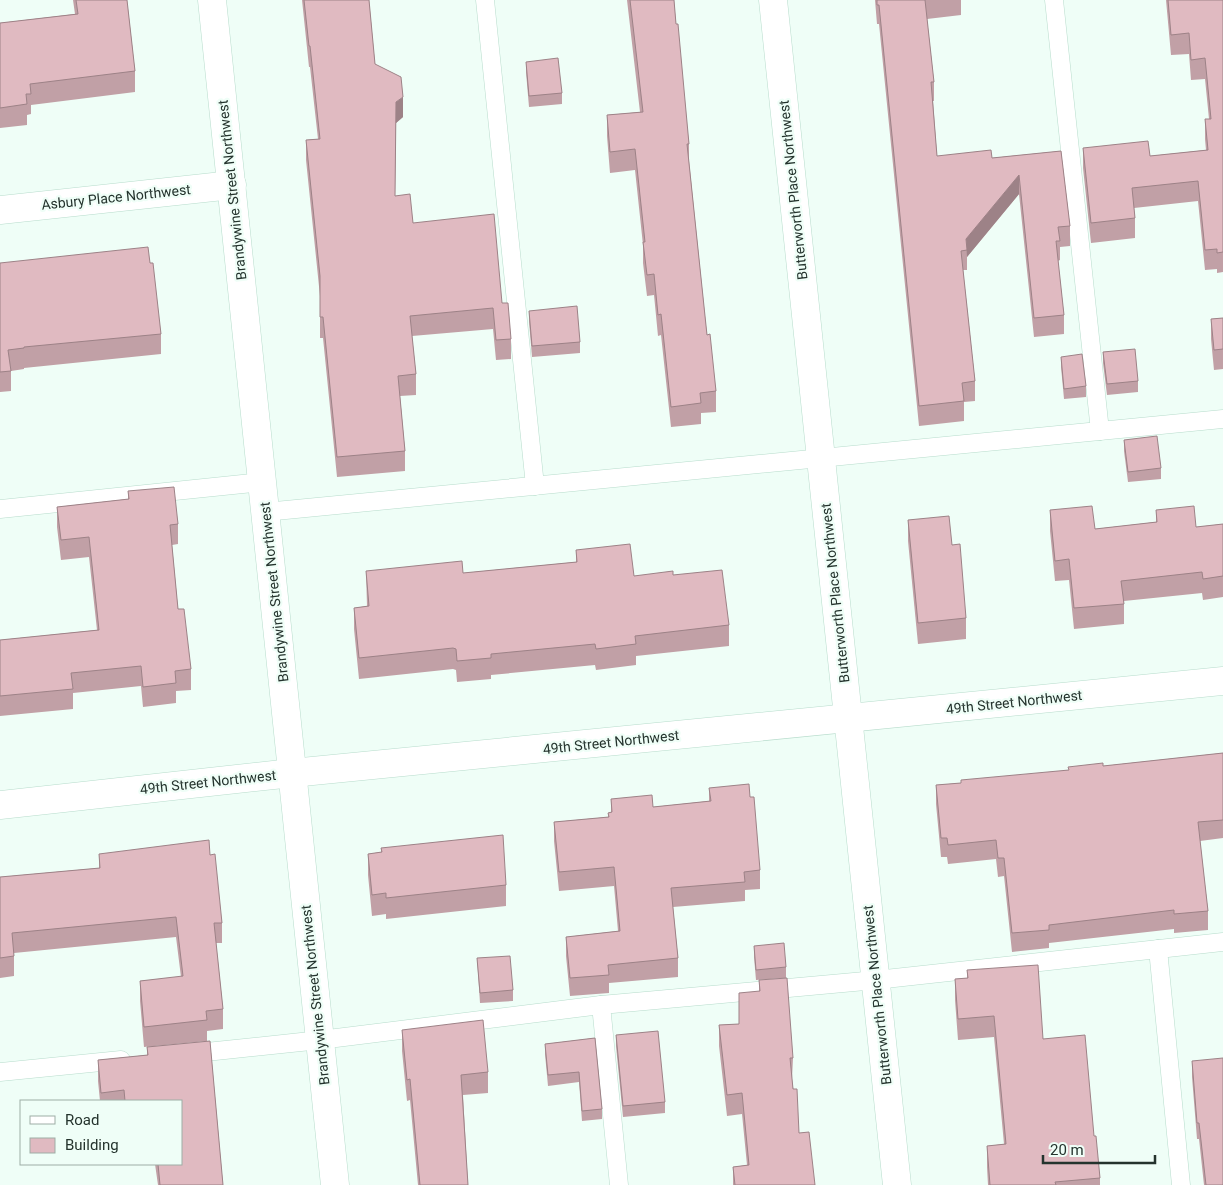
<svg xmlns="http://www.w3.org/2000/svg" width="1223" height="1185" font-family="Roboto,sans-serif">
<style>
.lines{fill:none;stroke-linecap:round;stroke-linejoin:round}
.service-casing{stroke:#b7dccc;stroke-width:19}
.minor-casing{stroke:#b7dccc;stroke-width:29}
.service{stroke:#fff;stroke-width:18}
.minor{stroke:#fff;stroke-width:28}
.wall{fill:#c1a0a6}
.shaded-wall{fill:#9d8287}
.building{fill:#e0bac1;stroke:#9d8287}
.labels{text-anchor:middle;stroke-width:4.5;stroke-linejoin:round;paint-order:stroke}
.street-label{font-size:14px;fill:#24332d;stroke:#effef7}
</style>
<rect width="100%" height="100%" fill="#effef7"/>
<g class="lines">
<defs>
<g id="service">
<path d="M 485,0 L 535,486"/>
<path d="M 1054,0 L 1100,431"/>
<path d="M 0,509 L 262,482"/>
<path d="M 265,512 L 1223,419"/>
<path d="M 1158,949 L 1181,1185"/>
<path d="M 601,1005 L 619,1185"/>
<path d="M 187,1054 L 320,1040 L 601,1005 L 876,980 L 1223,942"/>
<path d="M 0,1072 L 121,1060"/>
</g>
<g id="minor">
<path d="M 212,0 L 335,1185"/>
<path d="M 773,0 L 897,1185"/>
<path d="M 0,210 L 232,185"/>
<path d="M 0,805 L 292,773 L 1223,681"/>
</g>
</defs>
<!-- service casing -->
<use href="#service" class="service-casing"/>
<!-- minor casing -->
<use href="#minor" class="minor-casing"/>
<!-- service -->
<use href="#service" class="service"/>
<!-- minor -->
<use href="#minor" class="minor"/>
</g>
<!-- wall -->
<g class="wall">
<path d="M 73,0 L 127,0 L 135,71 L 135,92 L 31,105 L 31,114 L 27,115 L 27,125 L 0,128 L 0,23 L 75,14 Z"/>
<path d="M 302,0 L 369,0 L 375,64 L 403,117 L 396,123 L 395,196 L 413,223 L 502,303 L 511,339 L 511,359 L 496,360 L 493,329 L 412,336 L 416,374 L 416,395 L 400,396 L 405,451 L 405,471 L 337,477 L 323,338 L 320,338 L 320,296 L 306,160 L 306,140 L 318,139 L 310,67 L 309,67 Z"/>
<path d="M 627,0 L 674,0 L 676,24 L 689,144 L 689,161 L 707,335 L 716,391 L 716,412 L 701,413 L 701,424 L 671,427 L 661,335 L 658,336 L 654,295 L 647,296 L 643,263 L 643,245 L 635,170 L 610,173 L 607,136 L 607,115 L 640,112 Z"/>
<path d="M 875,0 L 961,0 L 961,15 L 927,19 L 934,82 L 934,101 L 933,101 L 937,156 L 992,158 L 1061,151 L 1070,226 L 1070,246 L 1060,247 L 1060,260 L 1058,261 L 1064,315 L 1064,334 L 1034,337 L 1019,194 L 967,257 L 967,270 L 963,270 L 975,381 L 975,401 L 964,402 L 964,421 L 919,426 L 879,24 L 877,24 Z"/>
<path d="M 1166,0 L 1223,0 L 1223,272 L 1217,273 L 1217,269 L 1205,270 L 1198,201 L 1134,208 L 1135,218 L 1135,238 L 1091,243 L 1083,168 L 1083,148 L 1150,156 L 1206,150 L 1205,139 L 1205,119 L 1209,119 L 1205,79 L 1191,80 L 1189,54 L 1171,55 Z"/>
<path d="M 526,62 L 562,93 L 562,104 L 529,107 L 526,72 Z"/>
<path d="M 0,263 L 150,263 L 161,334 L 161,354 L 24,368 L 24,369 L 11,371 L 11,391 L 0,392 Z"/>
<path d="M 529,311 L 580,342 L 580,353 L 532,357 L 529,321 Z"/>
<path d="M 1223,318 L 1223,369 L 1214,370 L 1211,339 L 1211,319 Z"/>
<path d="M 1103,352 L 1138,381 L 1138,392 L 1107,395 L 1103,363 Z"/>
<path d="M 1061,357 L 1086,386 L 1086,397 L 1064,399 L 1061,367 Z"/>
<path d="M 1124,440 L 1161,468 L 1161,479 L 1128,482 L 1124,451 Z"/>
<path d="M 128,491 L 178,524 L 178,544 L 172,545 L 178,609 L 191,669 L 191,690 L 176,691 L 176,703 L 143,707 L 141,686 L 73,693 L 73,709 L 0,716 L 0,640 L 97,630 L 89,557 L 61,560 L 57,527 L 57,507 L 128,499 Z"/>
<path d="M 1050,510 L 1095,529 L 1156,522 L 1156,510 L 1196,527 L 1223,524 L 1223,597 L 1203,600 L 1202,593 L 1124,601 L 1124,624 L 1074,629 L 1069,580 L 1055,581 L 1050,531 Z"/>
<path d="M 908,520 L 952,545 L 966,618 L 966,639 L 918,644 L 908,541 Z"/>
<path d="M 576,550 L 634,576 L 673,575 L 729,625 L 729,646 L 636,656 L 636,665 L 596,670 L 595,665 L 491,675 L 491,679 L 457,682 L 456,670 L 453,669 L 359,679 L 354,629 L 354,608 L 367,606 L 366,571 L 463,573 L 576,562 Z"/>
<path d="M 1223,753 L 1223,838 L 1200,841 L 1208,911 L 1208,930 L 1174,933 L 1174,929 L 1049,943 L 1049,948 L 1012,952 L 1004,876 L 998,877 L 996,859 L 948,864 L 947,857 L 941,857 L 936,804 L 936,785 L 961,783 L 1103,766 Z"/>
<path d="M 709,788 L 760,870 L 760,889 L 745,890 L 745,901 L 673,907 L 678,958 L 678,977 L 609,983 L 609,993 L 570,996 L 566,956 L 566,937 L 618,931 L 614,886 L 559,891 L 554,841 L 554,822 L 608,817 L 608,813 L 611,812 L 611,799 L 653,807 L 709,801 Z"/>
<path d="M 381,848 L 506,885 L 506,906 L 386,919 L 386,914 L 372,916 L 368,875 L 368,854 L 381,852 Z"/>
<path d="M 99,854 L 210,855 L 222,923 L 222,943 L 216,943 L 223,1009 L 223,1029 L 207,1031 L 207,1041 L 144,1047 L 140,1001 L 140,981 L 181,977 L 176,937 L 14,953 L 14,976 L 0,978 L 0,877 L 99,868 Z"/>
<path d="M 754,946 L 786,967 L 786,978 L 756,980 L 754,957 Z"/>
<path d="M 477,958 L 513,990 L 513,1001 L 480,1003 Z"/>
<path d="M 967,970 L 1043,1039 L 1094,1136 L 1100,1178 L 1100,1185 L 988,1185 L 987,1167 L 987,1146 L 1004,1144 L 994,1037 L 958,1040 L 955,1000 L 955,979 L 967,978 Z"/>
<path d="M 759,980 L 793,1058 L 792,1079 L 799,1133 L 815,1185 L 733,1185 L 733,1167 L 747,1165 L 742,1114 L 727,1116 L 719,1046 L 719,1025 L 739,1024 L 759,991 Z"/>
<path d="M 402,1030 L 488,1072 L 488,1093 L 463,1095 L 468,1185 L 418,1185 L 410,1100 L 407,1101 L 402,1051 Z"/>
<path d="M 616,1035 L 665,1102 L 665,1113 L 623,1117 L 616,1046 Z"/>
<path d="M 595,1038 L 602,1109 L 602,1119 L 582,1121 L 579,1082 L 548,1086 L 545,1054 L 545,1044 Z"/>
<path d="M 210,1041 L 223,1185 L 158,1185 L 155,1164 L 181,1164 L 181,1101 L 100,1101 L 98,1081 L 98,1060 L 147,1055 L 147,1047 Z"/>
<path d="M 1192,1061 L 1223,1185 L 1204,1185 L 1199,1139 L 1197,1139 L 1192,1077 Z"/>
</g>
<!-- shaded-wall -->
<g class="shaded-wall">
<path d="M 403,97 L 403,117 L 396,123 L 396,102 Z"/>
<path d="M 1019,175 L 1019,194 L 967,257 L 966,239 Z"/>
</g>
<!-- building -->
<g class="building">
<path d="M 76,0 L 127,0 L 135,71 L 30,84 L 31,94 L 26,94 L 27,104 L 0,108 L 0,23 L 78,14 Z"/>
<path d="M 304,0 L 369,0 L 375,64 L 401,77 L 403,97 L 396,102 L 395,196 L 410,194 L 413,223 L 494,214 L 502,303 L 508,303 L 511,339 L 496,340 L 493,308 L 410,316 L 416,374 L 398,376 L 405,451 L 337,457 L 323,317 L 320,317 L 320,276 L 306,140 L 320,139 L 310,46 L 309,46 Z"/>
<path d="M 630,0 L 674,0 L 676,24 L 678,24 L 689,144 L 687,144 L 707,335 L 710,334 L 716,391 L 700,393 L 701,403 L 671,407 L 661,314 L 658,315 L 654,274 L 647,275 L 643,242 L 645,242 L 635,149 L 610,152 L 607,115 L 643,112 Z"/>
<path d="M 877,0 L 925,0 L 934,82 L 931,82 L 937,156 L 991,150 L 992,158 L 1061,151 L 1070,226 L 1058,227 L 1060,241 L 1056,241 L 1064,315 L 1034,318 L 1019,175 L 966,239 L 967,250 L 961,251 L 975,381 L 962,383 L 964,401 L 919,406 L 879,5 L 877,5 Z"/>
<path d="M 1168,0 L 1223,0 L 1223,252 L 1217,253 L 1217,249 L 1205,250 L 1198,181 L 1132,188 L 1135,218 L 1091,223 L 1083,148 L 1148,141 L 1150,156 L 1208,150 L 1205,119 L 1211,119 L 1205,58 L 1191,60 L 1189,33 L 1171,35 Z"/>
<path d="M 558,58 L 562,93 L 529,96 L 526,62 Z"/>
<path d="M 148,247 L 150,263 L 153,263 L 161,334 L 24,347 L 24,348 L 8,350 L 11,371 L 0,372 L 0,263 Z"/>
<path d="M 577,306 L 580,342 L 532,346 L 529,311 Z"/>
<path d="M 1223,318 L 1223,349 L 1214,350 L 1211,319 Z"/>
<path d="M 1135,349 L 1138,381 L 1107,384 L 1103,352 Z"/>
<path d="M 1082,354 L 1086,386 L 1064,389 L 1061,357 Z"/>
<path d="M 1157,436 L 1161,468 L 1128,472 L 1124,440 Z"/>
<path d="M 174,487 L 178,524 L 170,525 L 178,609 L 184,609 L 191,669 L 175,671 L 176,683 L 143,687 L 141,666 L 71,673 L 73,689 L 0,696 L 0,640 L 99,630 L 89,537 L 61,540 L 57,507 L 129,499 L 128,491 Z"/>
<path d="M 1092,506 L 1095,529 L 1157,522 L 1156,510 L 1194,506 L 1196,527 L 1223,524 L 1223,576 L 1203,579 L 1202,572 L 1121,581 L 1124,604 L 1074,608 L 1069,559 L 1055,561 L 1050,510 Z"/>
<path d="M 949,516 L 952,545 L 960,544 L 966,618 L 918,623 L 908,520 Z"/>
<path d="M 630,544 L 634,576 L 673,571 L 673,575 L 722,570 L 729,625 L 635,636 L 636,644 L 596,649 L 595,644 L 491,654 L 491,658 L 457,661 L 456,649 L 453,648 L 359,658 L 354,608 L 369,606 L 366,571 L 462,561 L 463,573 L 577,562 L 576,550 Z"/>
<path d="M 1223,753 L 1223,820 L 1198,822 L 1208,911 L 1174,914 L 1174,910 L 1049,925 L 1049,930 L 1012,933 L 1004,858 L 998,858 L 996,840 L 948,845 L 947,838 L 941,838 L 936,785 L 961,783 L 961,780 L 1069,770 L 1068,767 L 1103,763 L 1103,766 Z"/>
<path d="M 749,784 L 750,797 L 754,797 L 760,870 L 744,872 L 745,882 L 671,888 L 678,958 L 608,965 L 609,975 L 570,978 L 566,937 L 620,931 L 614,867 L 559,872 L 554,822 L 609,817 L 608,813 L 612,812 L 611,799 L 652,795 L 653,807 L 711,801 L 709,788 Z"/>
<path d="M 503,835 L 506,885 L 386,898 L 386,893 L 372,895 L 368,854 L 382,852 L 381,848 Z"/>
<path d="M 209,840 L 210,855 L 215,854 L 222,923 L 214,923 L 223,1009 L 206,1011 L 207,1020 L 144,1027 L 140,981 L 183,976 L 176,917 L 12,933 L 14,956 L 0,958 L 0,877 L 100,868 L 99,854 Z"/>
<path d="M 784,943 L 786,967 L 756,970 L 754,946 Z"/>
<path d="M 510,956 L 513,990 L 480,993 L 477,958 Z"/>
<path d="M 1038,965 L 1043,1039 L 1085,1035 L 1094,1136 L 1096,1136 L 1100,1178 L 1055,1182 L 1056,1185 L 990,1185 L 987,1146 L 1006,1144 L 994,1016 L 958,1019 L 955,979 L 968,978 L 967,970 Z"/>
<path d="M 787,978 L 793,1058 L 790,1058 L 793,1089 L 797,1089 L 799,1133 L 809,1132 L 815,1185 L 735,1185 L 733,1167 L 749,1165 L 742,1093 L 727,1095 L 719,1025 L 739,1024 L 739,993 L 760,991 L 759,980 Z"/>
<path d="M 483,1020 L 488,1072 L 461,1075 L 468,1185 L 420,1185 L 410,1079 L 407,1080 L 402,1030 Z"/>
<path d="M 658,1031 L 665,1102 L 623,1106 L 616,1035 Z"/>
<path d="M 595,1038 L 602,1109 L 582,1111 L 579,1072 L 548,1075 L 545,1044 Z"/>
<path d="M 210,1041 L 223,1185 L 160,1185 L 158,1164 L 181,1164 L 181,1101 L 125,1101 L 124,1090 L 101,1093 L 98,1060 L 148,1055 L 147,1047 Z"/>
<path d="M 1223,1058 L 1223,1185 L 1206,1185 L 1199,1123 L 1197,1123 L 1192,1061 Z"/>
</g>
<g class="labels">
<!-- street labels -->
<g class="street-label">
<text transform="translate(232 190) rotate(-96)" y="5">Brandywine Street Northwest</text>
<text transform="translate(793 190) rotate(-96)" y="5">Butterworth Place Northwest</text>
<text transform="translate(116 197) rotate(-6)" y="5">Asbury Place Northwest</text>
<text transform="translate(274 592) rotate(-96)" y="5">Brandywine Street Northwest</text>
<text transform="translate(835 593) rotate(-96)" y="5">Butterworth Place Northwest</text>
<text transform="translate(1014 702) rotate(-6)" y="5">49th Street Northwest</text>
<text transform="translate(611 742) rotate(-6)" y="5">49th Street Northwest</text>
<text transform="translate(208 782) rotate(-6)" y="5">49th Street Northwest</text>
<text transform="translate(315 995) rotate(-96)" y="5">Brandywine Street Northwest</text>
<text transform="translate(877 995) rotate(-96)" y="5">Butterworth Place Northwest</text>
</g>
</g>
<!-- legend -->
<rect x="20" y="1100" width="162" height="65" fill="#effef7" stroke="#9eada6"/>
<rect x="30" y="1116" width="25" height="8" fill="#ffffff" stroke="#9eada6"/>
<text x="65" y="1125" font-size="15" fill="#24332d">Road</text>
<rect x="30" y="1138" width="25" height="15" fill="#e0bac1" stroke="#9eada6"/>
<text x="65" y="1150" font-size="15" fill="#24332d">Building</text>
<!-- scale -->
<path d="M1043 1155v8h112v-8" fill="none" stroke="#24332d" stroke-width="2.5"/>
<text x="1050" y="1155" font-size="15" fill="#24332d" stroke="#effef7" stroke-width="4" paint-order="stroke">20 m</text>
</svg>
